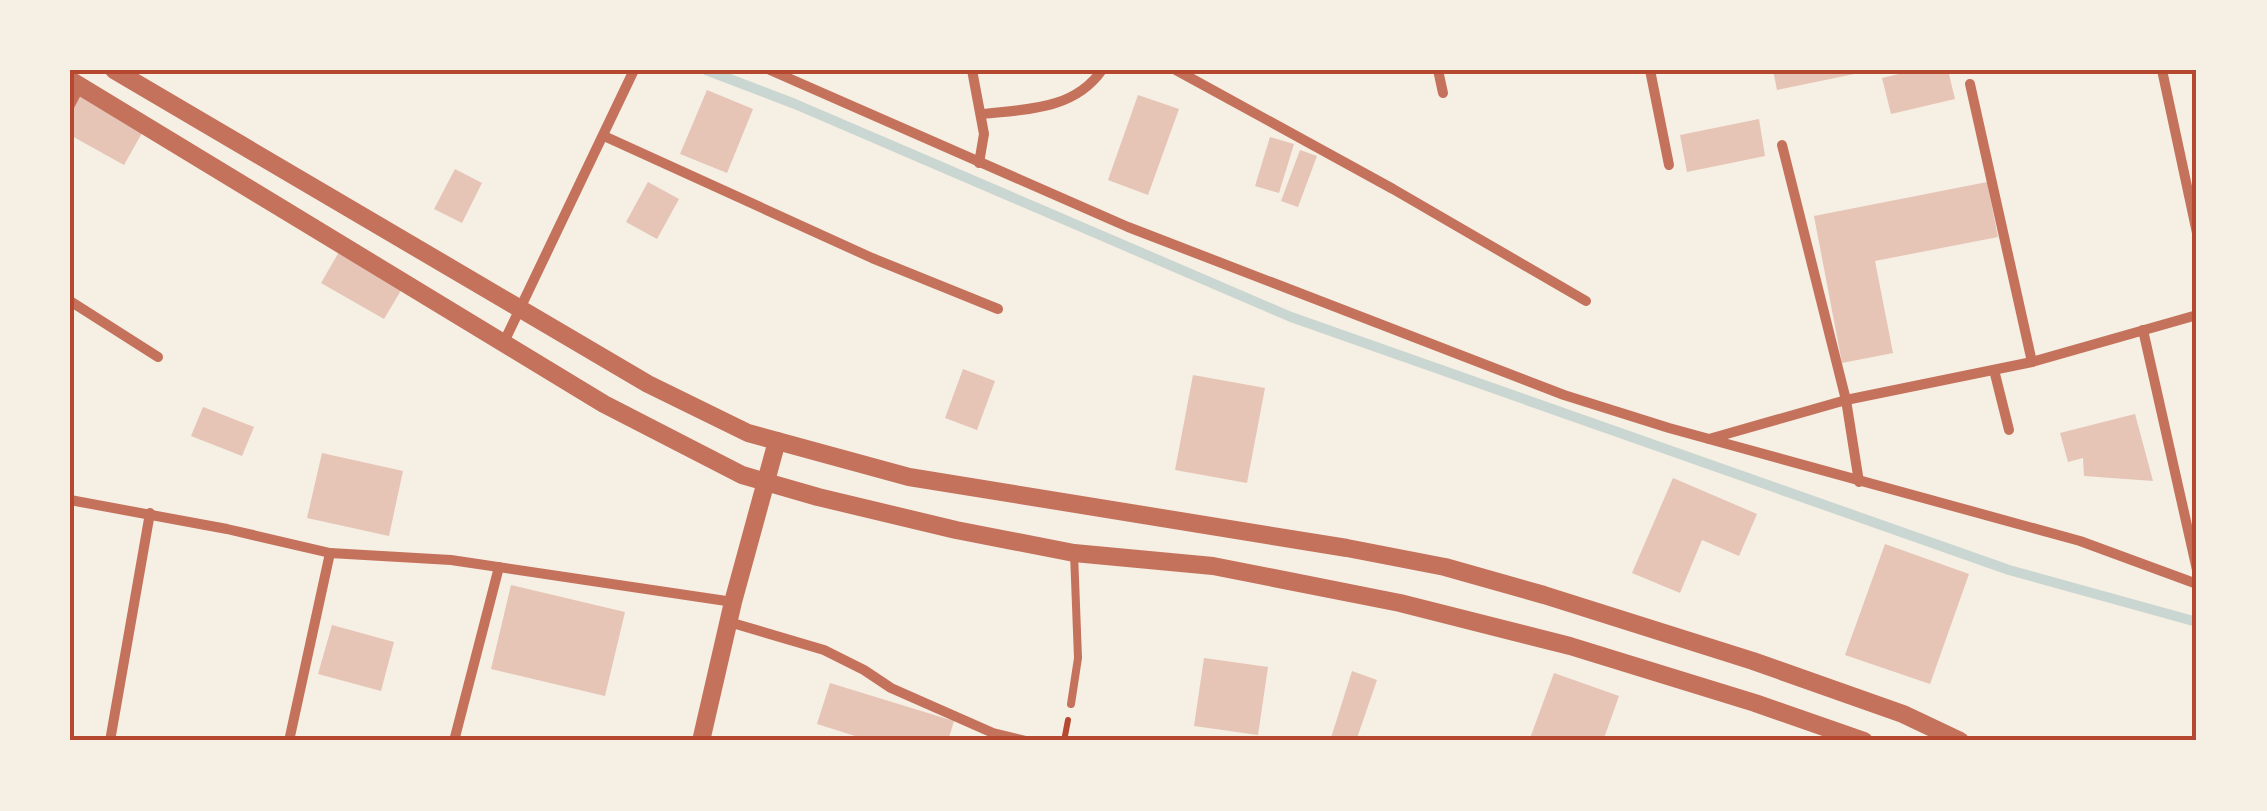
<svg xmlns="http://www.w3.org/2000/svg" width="2267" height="811" font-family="'Noto Serif',serif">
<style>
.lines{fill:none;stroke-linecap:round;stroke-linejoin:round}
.stream{stroke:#c9d6d2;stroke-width:10}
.building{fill:#e6c5b7}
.path{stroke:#b5482f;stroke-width:6}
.service{stroke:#c5725c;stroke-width:8}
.minor{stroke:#c5725c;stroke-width:10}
.tertiary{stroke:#c5725c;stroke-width:18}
.neatline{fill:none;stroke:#b5482f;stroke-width:4}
</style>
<rect width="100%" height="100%" fill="#f6efe4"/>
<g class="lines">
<!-- stream -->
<path class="stream" d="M 706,70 L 795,104 L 1291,317 L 2009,570 L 2197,622"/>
</g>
<!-- building -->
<g class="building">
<path d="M 1773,70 L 1863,70 L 1864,72 L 1777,90 Z"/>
<path d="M 1916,70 L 1948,70 L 1955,99 L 1891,114 L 1882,78 Z"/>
<path d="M 707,90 L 753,109 L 727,173 L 680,154 Z"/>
<path d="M 81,91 L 146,126 L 124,165 L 70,135 L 70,110 Z"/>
<path d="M 1138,95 L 1179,109 L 1148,195 L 1108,180 Z"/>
<path d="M 1759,119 L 1765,156 L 1687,172 L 1680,135 Z"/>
<path d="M 1270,137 L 1294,144 L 1279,193 L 1255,186 Z"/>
<path d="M 1300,150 L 1317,156 L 1298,207 L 1281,201 Z"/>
<path d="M 455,169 L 482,183 L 462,223 L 434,209 Z"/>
<path d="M 648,182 L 679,199 L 657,239 L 626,222 Z"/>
<path d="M 1987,182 L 1998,237 L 1875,261 L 1893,353 L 1842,363 L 1814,216 Z"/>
<path d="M 343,245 L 406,282 L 384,319 L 321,283 Z"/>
<path d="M 963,369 L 995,381 L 977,430 L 945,418 Z"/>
<path d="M 1193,375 L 1265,388 L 1247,483 L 1175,470 Z"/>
<path d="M 203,407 L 254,427 L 242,456 L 191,436 Z"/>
<path d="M 2135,414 L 2153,481 L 2084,476 L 2083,458 L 2068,462 L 2060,433 Z"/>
<path d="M 322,453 L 403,471 L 389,536 L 307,518 Z"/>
<path d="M 1673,478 L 1757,514 L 1739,556 L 1702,540 L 1680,593 L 1632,573 Z"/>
<path d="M 1885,544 L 1969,574 L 1930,684 L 1845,655 Z"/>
<path d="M 511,585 L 625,612 L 605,696 L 491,669 Z"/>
<path d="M 332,625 L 394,642 L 381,691 L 318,674 Z"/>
<path d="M 1204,658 L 1268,667 L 1258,735 L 1194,726 Z"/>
<path d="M 1352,671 L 1377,680 L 1356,741 L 1330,741 Z"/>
<path d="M 1554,673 L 1619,696 L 1603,741 L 1529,741 Z"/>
<path d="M 830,683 L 954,721 L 948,741 L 871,741 L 817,724 Z"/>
</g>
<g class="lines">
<!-- path -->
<path class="path" d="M 1064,741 L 1068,720"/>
<!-- service -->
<path class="service" d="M 1071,704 L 1078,658 L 1074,553"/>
<!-- minor -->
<g class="minor">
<path d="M 770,70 L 1128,227 L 1564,395 L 1669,428 L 2080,541 L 2197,584"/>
<path d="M 972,70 L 984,134 L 979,163"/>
<path d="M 1176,70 L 1393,189 L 1586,301"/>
<path d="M 1438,70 L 1443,93"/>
<path d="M 1650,70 L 1669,165"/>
<path d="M 2162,70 L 2197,233"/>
<path d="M 1970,84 L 2032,362"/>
<path d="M 70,105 L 80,86"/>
<path d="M 983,114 C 1027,109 1074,110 1102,70"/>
<path d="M 604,136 L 872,258 L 998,309"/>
<path d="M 1782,145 L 1846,400 L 1859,482"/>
<path d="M 70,301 L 158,357"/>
<path d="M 2143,330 L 2197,570"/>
<path d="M 504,342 L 634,70"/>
<path d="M 1994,370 L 2009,430"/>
<path d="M 1709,439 L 1846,400 L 2032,362 L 2197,315"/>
<path d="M 70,500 L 227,529 L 330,553 L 451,560 L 733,602"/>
<path d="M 729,622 L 824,650 L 864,670 L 891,688 L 993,733 L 1026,741"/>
<path d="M 110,741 L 150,513"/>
<path d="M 289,741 L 330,553"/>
<path d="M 454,741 L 499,567"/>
</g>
<!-- tertiary -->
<g class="tertiary">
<path d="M 114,70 L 648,384 L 748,433 L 909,477 L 1347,548 L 1445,567 L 1544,595 L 1753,661 L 1903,714 L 1960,741"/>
<path d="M 70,80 L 604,404 L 742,475 L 818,497 L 956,530 L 1074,553 L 1213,566 L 1400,603 L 1570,646 L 1755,703 L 1864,741"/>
<path d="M 701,741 L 733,602 L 777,441"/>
</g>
</g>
<!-- border -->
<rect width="2267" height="811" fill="none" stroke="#f6efe4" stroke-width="145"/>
<rect x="72" y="72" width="2122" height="666" class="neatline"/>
</svg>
